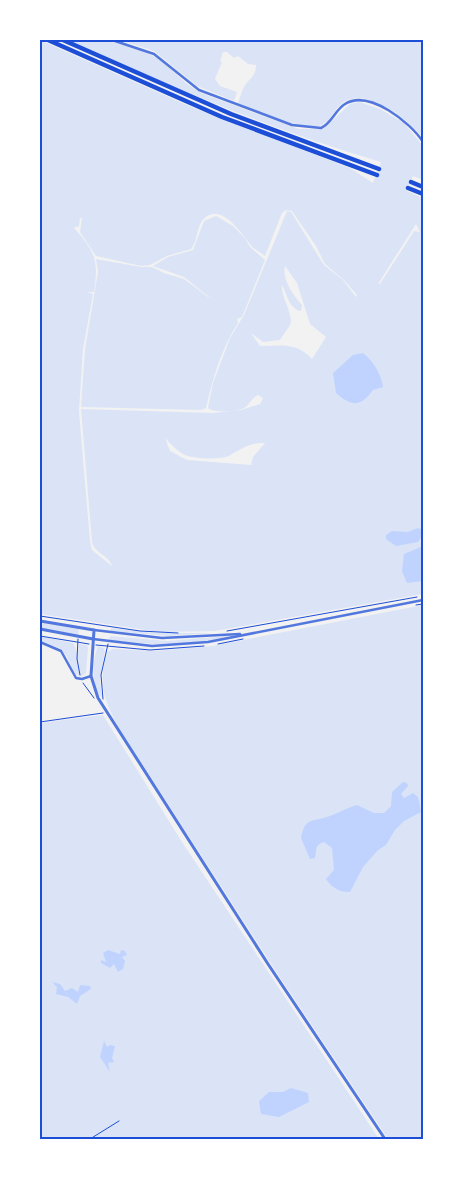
<svg xmlns="http://www.w3.org/2000/svg" width="463" height="1179" font-family="Lato,sans-serif">
<style>
.green{fill:#dbe4f7;fill-rule:evenodd}
.water{fill:#bfd3fe}
.lines{fill:none;stroke-linecap:round;stroke-linejoin:round}
.path{stroke:#1d4ed8;stroke-width:1}
.minor{stroke:#5277de;stroke-width:2.5}
.tertiary{stroke:#5277de;stroke-width:3}
.trunk{stroke:#1d4ed8;stroke-width:4.5}
.neatline{fill:none;stroke:#1d4ed8;stroke-width:2}
</style>
<rect width="100%" height="100%" fill="#f2f2f2"/>
<!-- green -->
<g class="green">
<path d="M 40,40 L 189,106 L 350,168 L 373,183 L 381,162 C 274,131 171,87 69,40 L 106,40 L 143,51 L 161,60 L 187,84 L 201,93 L 299,129 L 323,129 L 350,104 L 359,102 L 380,109 L 404,123 L 423,146 L 423,180 L 413,176 L 407,191 L 423,198 L 423,594 L 215,631 L 159,632 L 40,614 ZM 286,210 L 292,211 L 316,246 L 325,264 L 345,281 L 357,295 L 356,297 L 343,280 L 324,265 L 291,212 L 287,211 L 244,315 L 230,338 L 213,383 L 208,408 C 213,413 236,412 244,408 C 250,405 251,398 258,395 L 263,398 L 260,404 L 241,410 L 213,413 L 81,409 L 92,542 C 95,554 109,555 112,566 L 92,550 L 90,541 L 79,411 L 83,349 L 93,294 L 87,292 L 94,292 C 99,261 95,251 74,228 L 79,226 L 80,218 L 82,218 L 80,232 L 96,256 L 141,266 L 150,265 L 167,256 L 191,249 C 198,241 196,229 202,221 C 219,199 241,233 250,244 C 253,249 260,252 265,256 L 282,213 ZM 416,224 L 420,232 L 414,231 L 380,284 L 378,284 ZM 285,266 L 297,283 L 310,324 L 326,337 L 312,359 C 297,342 280,346 260,346 L 251,333 L 263,342 L 280,340 C 283,335 286,331 289,327 C 296,317 280,296 282,285 C 287,294 289,309 301,311 L 302,305 C 293,295 282,280 285,266 ZM 165,438 C 171,444 176,450 183,454 C 190,459 221,460 229,456 C 240,449 251,442 265,443 L 253,457 L 251,465 L 187,460 L 170,451 Z"/>
<path d="M 119,40 L 423,40 L 423,138 C 409,120 368,87 344,102 C 334,108 331,123 319,126 C 301,131 255,111 238,103 C 240,98 241,92 244,87 C 249,78 256,77 256,65 L 248,64 L 238,56 L 234,58 L 227,52 L 223,52 L 220,61 L 222,62 L 215,79 L 220,86 L 237,92 L 234,101 L 197,86 L 154,51 Z"/>
<path d="M 216,216 L 233,226 L 245,238 L 250,247 L 265,260 L 242,317 L 237,319 L 238,323 C 221,349 213,378 206,408 L 201,410 L 81,407 L 85,349 L 98,272 L 96,259 L 141,267 L 152,267 L 164,273 L 184,279 L 208,297 L 217,300 L 209,297 L 184,277 L 153,266 L 168,257 L 193,250 L 204,221 Z"/>
<path d="M 423,605 L 423,1139 L 388,1139 L 275,970 L 119,728 C 103,698 98,685 107,652 L 113,649 L 155,651 L 212,646 Z"/>
<path d="M 40,623 L 79,629 L 78,635 L 40,628 Z"/>
<path d="M 111,628 L 155,633 L 214,633 L 169,636 L 111,631 Z"/>
<path d="M 40,636 L 73,643 C 79,650 77,667 80,677 L 74,672 L 67,657 L 61,649 L 40,640 Z"/>
<path d="M 110,636 L 167,641 L 229,636 C 191,648 148,645 109,640 Z"/>
<path d="M 79,644 L 87,645 L 88,648 L 86,673 L 81,677 L 77,660 Z"/>
<path d="M 98,646 L 104,648 L 105,651 L 100,679 L 102,698 C 91,687 92,660 98,646 Z"/>
<path d="M 103,715 L 182,842 L 379,1139 L 40,1139 L 40,723 Z"/>
</g>
<!-- water -->
<g class="water">
<path d="M 363,353 C 373,361 381,373 383,387 L 373,390 C 361,407 352,407 336,393 L 333,373 L 353,355 Z"/>
<path d="M 418,528 L 421,529 L 423,535 L 418,542 L 396,546 L 386,539 L 386,535 L 392,531 L 408,532 Z"/>
<path d="M 423,546 L 423,581 L 407,583 L 402,571 L 404,554 Z"/>
<path d="M 403,782 L 407,783 L 408,786 L 401,794 L 404,798 L 413,793 L 418,797 L 421,812 L 404,821 L 395,830 L 386,845 L 378,850 L 363,867 L 350,892 C 340,893 331,887 326,879 L 334,870 L 332,848 L 324,842 C 314,845 317,850 315,858 L 310,859 L 301,838 C 305,817 312,822 327,817 C 337,814 346,808 357,805 L 374,813 L 384,813 L 391,806 L 392,792 Z"/>
<path d="M 108,950 L 120,954 L 121,950 L 125,951 L 127,955 L 122,957 L 125,961 L 123,969 L 118,972 L 114,964 L 110,968 L 101,963 L 101,960 L 106,962 L 103,953 Z"/>
<path d="M 52,982 L 60,984 L 65,991 L 72,988 L 78,992 L 80,985 L 90,986 L 91,989 L 80,996 L 77,1004 L 68,997 L 56,994 L 57,987 Z"/>
<path d="M 104,1041 L 107,1047 L 110,1045 L 115,1046 L 112,1058 L 114,1062 L 108,1063 L 110,1072 L 100,1057 Z"/>
<path d="M 291,1088 L 308,1093 L 309,1102 L 279,1117 L 261,1114 L 259,1101 L 269,1092 L 283,1092 Z"/>
</g>
<g class="lines">
<!-- path -->
<g class="path">
<path d="M 416,605 L 423,604"/>
<path d="M 40,616 L 140,631 L 178,633"/>
<path d="M 227,631 L 417,597"/>
<path d="M 40,636 L 89,644"/>
<path d="M 78,639 L 77,659 L 80,675"/>
<path d="M 218,644 L 243,639"/>
<path d="M 96,645 L 150,650 L 204,646"/>
<path d="M 83,683 L 94,698"/>
<path d="M 103,699 L 101,675 L 108,644"/>
<path d="M 40,722 L 103,713"/>
<path d="M 90,1139 L 119,1121"/>
</g>
<!-- minor -->
<g class="minor">
<path d="M 112,40 L 154,54 L 199,90 L 292,125 L 321,128 C 332,123 335,110 345,104 C 369,89 411,123 423,142"/>
<path d="M 94,630 L 162,638 L 240,634"/>
<path d="M 93,639 L 152,646 L 208,642 L 423,600"/>
<path d="M 40,642 L 61,651 L 76,678 L 82,679 L 91,676"/>
</g>
<!-- tertiary -->
<g class="tertiary">
<path d="M 40,621 L 94,630 L 91,676 L 98,698 L 268,964 L 385,1139"/>
<path d="M 40,629 L 93,639"/>
</g>
<!-- trunk -->
<g class="trunk">
<path d="M 48,40 L 222,117 L 377,175"/>
<path d="M 63,40 L 231,114 L 379,169"/>
<path d="M 411,182 L 423,187"/>
<path d="M 408,188 L 423,194"/>
</g>
</g>
<!-- border -->
<rect width="463" height="1179" fill="none" stroke="#ffffff" stroke-width="82"/>
<rect x="41" y="41" width="381" height="1097" class="neatline"/>
</svg>
